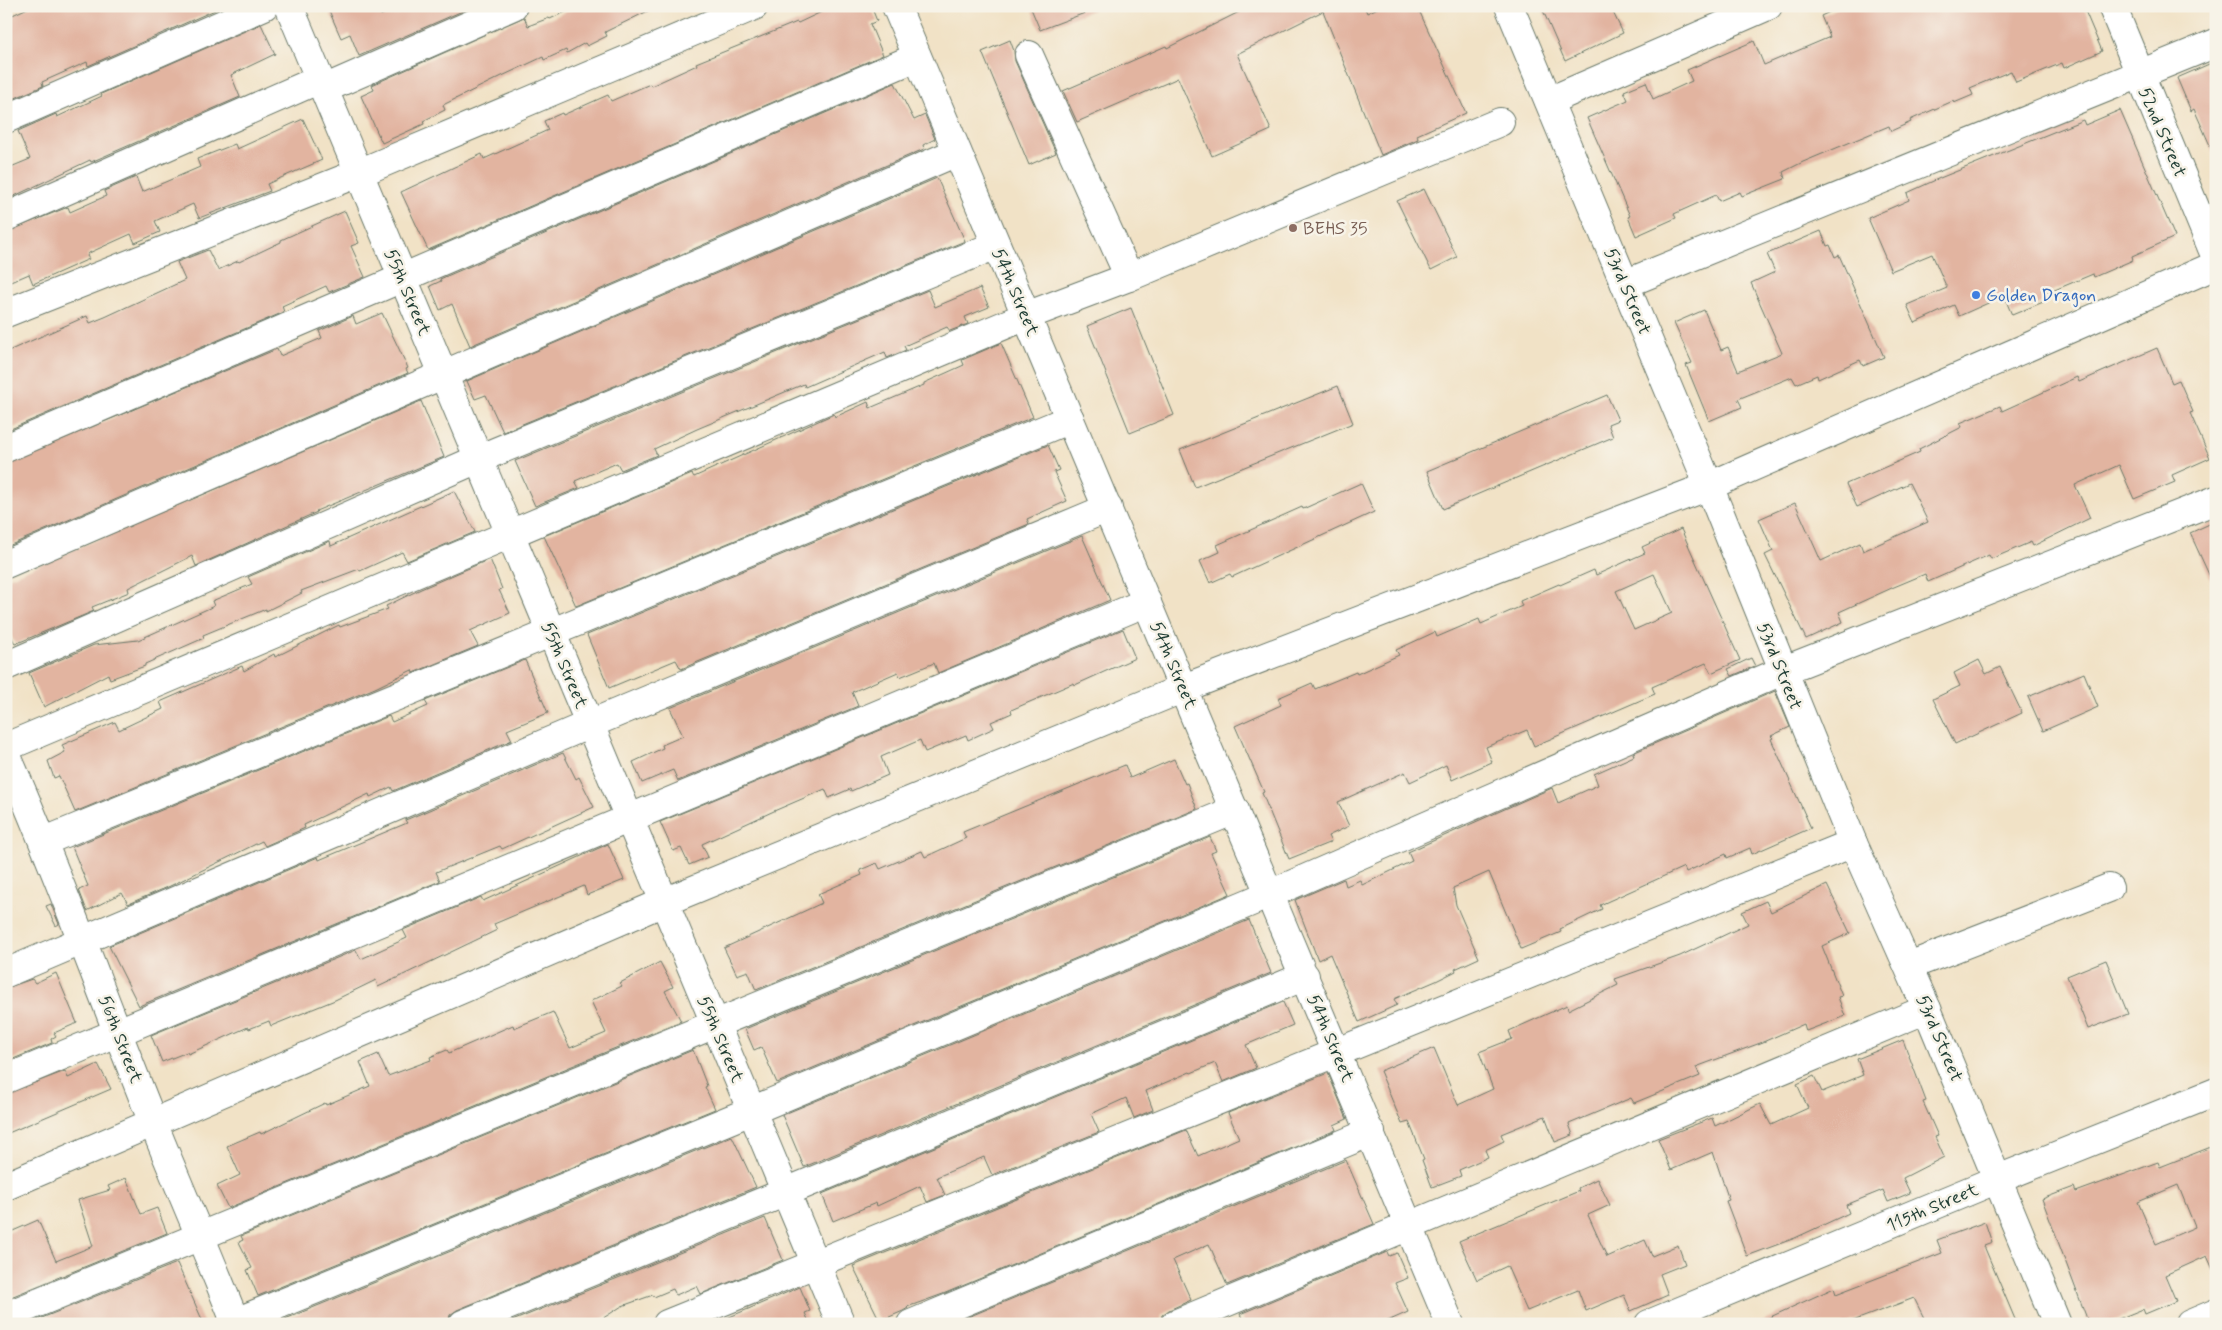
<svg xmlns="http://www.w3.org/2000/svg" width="2222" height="1330" font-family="Mynerve,sans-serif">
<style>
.building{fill:#e2b4a0;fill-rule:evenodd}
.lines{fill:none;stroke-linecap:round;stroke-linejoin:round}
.minor-casing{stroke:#687767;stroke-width:30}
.minor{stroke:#fff;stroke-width:28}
.education-dot{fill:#8d6e63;stroke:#f7f3e8;stroke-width:2}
.shop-dot{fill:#3f7fe0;stroke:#f7f3e8;stroke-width:2}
.labels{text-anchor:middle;stroke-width:5;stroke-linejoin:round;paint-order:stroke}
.street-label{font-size:18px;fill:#1f3d34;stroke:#f7f3e8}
.education-label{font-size:18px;fill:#785e54;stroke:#f7f3e8;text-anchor:start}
.shop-label{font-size:18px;fill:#366cbe;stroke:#f7f3e8;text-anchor:start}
</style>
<rect width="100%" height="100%" fill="#f7f3e8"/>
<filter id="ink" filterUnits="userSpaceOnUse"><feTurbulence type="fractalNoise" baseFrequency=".02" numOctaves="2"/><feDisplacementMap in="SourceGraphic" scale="10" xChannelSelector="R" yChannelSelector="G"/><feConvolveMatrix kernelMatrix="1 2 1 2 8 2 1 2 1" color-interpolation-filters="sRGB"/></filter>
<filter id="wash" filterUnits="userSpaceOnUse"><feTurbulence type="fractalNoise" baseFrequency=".0096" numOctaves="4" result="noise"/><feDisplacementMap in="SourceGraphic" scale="20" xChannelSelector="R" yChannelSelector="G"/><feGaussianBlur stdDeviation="1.12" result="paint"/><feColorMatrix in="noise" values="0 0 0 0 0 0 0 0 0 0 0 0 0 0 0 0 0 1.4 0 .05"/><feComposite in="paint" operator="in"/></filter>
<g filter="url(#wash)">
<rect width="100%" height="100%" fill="#f1e2c6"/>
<g id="blocks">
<!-- building -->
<g class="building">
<path d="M 32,6 L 224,6 L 88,66 L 87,62 L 42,82 L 43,86 L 6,102 L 6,18 Z"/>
<path d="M 327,6 L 377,6 L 381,15 L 403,6 L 474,6 L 359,56 L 350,34 L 341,38 Z"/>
<path d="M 578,6 L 658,6 L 605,32 L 607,36 L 587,46 L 585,43 L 567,53 L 566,50 L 544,60 L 543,57 L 502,76 L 443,105 L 445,110 L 423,121 L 424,124 L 382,143 L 361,96 L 374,90 L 372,85 L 524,17 L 528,26 L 549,18 L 550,19 Z"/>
<path d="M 834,6 L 871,6 L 877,21 L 870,24 L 883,55 L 428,250 L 401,192 L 482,154 L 484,159 L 548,130 L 544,121 L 562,113 L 563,115 L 608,95 L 611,101 L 650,84 L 651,86 L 697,65 L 696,63 L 797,22 L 798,23 Z"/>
<path d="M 1030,6 L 1098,6 L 1098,8 L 1040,30 Z"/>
<path d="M 1251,6 L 1364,6 L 1367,13 L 1382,6 L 1417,6 L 1466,113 L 1417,135 L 1418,139 L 1381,155 L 1323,11 L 1237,54 L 1271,130 L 1212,156 L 1178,78 L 1077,122 L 1063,91 L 1166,46 L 1167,48 Z"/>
<path d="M 1541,6 L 1610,6 L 1623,33 L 1565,61 Z"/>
<path d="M 1842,6 L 2083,6 L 2102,51 L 2064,68 L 2062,63 L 2016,82 L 2011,71 L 1970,88 L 1973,95 L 1954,103 L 1953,101 L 1910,120 L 1911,122 L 1891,131 L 1889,126 L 1803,162 L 1783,172 L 1785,179 L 1742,196 L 1740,192 L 1719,201 L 1716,195 L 1674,214 L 1676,218 L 1636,236 L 1628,217 L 1630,216 L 1587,118 L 1628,100 L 1624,91 L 1646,82 L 1653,99 L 1692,81 L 1687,70 L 1754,41 L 1764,65 L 1830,37 L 1821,16 Z"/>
<path d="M 261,24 L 275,54 L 231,75 L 240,97 L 91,162 L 90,160 L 6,200 L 6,169 L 30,159 L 18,131 L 56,114 L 57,117 L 102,96 L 101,94 Z"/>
<path d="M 1010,40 L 1014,51 L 1015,61 L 1056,153 L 1029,165 L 982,52 Z"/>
<path d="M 2216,61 L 2216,159 L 2194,109 L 2191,111 L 2177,78 Z"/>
<path d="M 895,83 L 914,120 L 925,115 L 935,139 L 923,145 L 924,149 L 470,346 L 452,304 L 440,310 L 430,286 L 441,281 L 440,279 Z"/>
<path d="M 2120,110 L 2175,237 L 2132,256 L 2133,260 L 2094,277 L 2093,274 L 2045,294 L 2048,300 L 2012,315 L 2004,296 L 1959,316 L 1954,305 L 1915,323 L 1907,305 L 1947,288 L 1932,254 L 1891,271 L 1868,218 L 1909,200 L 1907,193 L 1940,178 L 2083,120 L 2085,125 Z"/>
<path d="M 303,119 L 322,160 L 267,184 L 270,191 L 199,218 L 193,204 L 155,221 L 160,232 L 135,243 L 131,234 L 89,253 L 87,256 L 89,259 L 33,284 L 29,274 L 6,284 L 6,232 L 68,207 L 70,212 L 106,196 L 104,191 L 136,177 L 142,192 L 200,167 L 197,159 L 235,144 L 237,149 Z"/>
<path d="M 937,178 L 965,241 L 503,432 L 486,395 L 475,399 L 467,381 Z"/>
<path d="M 1424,189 L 1457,257 L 1431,270 L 1397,201 Z"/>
<path d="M 345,211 L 359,243 L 351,246 L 365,277 L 329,292 L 326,286 L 282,306 L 284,312 L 6,431 L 6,352 L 87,316 L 90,323 L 105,317 L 185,280 L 177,262 L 208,250 L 218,270 L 238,261 L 239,262 L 281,242 L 281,240 Z"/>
<path d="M 1821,231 L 1827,246 L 1830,245 L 1835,257 L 1839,255 L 1884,357 L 1863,366 L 1860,360 L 1818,379 L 1817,375 L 1796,384 L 1792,377 L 1738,399 L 1742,407 L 1709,421 L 1686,365 L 1692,363 L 1674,323 L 1704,310 L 1721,350 L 1728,347 L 1738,371 L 1782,353 L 1751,283 L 1775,272 L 1767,254 Z"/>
<path d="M 980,288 L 989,307 L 965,317 L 968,324 L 950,331 L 947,327 L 904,346 L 906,350 L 887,358 L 885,352 L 805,387 L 804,384 L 697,429 L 654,449 L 657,455 L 621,470 L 617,463 L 575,481 L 579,488 L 535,506 L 515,461 L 928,290 L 935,307 Z"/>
<path d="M 1131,308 L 1174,415 L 1130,433 L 1087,326 Z"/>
<path d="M 382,313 L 408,368 L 406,369 L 408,373 L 6,547 L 6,463 L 277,349 L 280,356 L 322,338 L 319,331 L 353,316 L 356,324 Z"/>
<path d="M 1001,343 L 1033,417 L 576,606 L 544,536 L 692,474 L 694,477 L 834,414 L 835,417 L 868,402 L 870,408 L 924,385 L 924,383 L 964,365 L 962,360 Z"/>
<path d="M 2157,348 L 2172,383 L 2179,380 L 2193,412 L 2190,413 L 2210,458 L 2172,475 L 2175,482 L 2134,499 L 2119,465 L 2075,485 L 2090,518 L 2033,546 L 2031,542 L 1991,559 L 1989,555 L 1928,582 L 1925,574 L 1894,587 L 1839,612 L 1843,622 L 1806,639 L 1765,555 L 1773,551 L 1759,519 L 1795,503 L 1821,561 L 1860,543 L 1863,551 L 1928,522 L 1909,483 L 1857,507 L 1846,484 L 1920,452 L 1919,449 L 1962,427 L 1960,423 L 2000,406 L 2002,411 L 2077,377 L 2079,382 Z"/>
<path d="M 1338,386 L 1353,423 L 1195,487 L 1180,450 Z"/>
<path d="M 1607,395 L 1618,420 L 1608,424 L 1613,437 L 1443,509 L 1427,471 Z"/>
<path d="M 421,401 L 444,457 L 316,511 L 317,512 L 196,566 L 192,556 L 128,588 L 129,592 L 92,607 L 94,611 L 15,644 L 6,625 L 6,579 Z"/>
<path d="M 1048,445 L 1059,470 L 1054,472 L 1067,501 L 1027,519 L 1029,524 L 681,669 L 676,660 L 609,688 L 587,635 Z"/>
<path d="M 1361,483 L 1374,512 L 1232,577 L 1230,574 L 1210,583 L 1200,561 L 1220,552 L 1217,545 L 1302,507 L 1303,509 Z"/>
<path d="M 454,491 L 475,532 L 407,561 L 402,552 L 360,571 L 359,569 L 301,591 L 302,593 L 266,611 L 266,609 L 203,635 L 204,638 L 145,664 L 145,666 L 110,679 L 108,674 L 44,707 L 29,673 L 94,645 L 138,640 L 214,606 L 212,601 L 252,584 L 248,577 L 330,541 L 331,546 Z"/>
<path d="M 2216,521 L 2216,590 L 2190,533 Z"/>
<path d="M 1681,529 L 1740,660 L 1711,673 L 1706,663 L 1652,687 L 1655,694 L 1534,746 L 1527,730 L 1486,747 L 1492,762 L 1452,780 L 1446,765 L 1410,782 L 1405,772 L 1338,802 L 1349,826 L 1328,836 L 1331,842 L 1289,859 L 1262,793 L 1264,792 L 1235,726 L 1281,705 L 1278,698 L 1312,683 L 1315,689 L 1356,672 L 1357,674 L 1399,655 L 1396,650 L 1435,632 L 1437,637 L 1479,619 L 1481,624 L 1522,606 L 1520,601 L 1559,584 L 1560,585 L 1594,570 L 1596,575 L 1645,553 L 1642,547 ZM 1654,574 L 1672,613 L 1634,630 L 1616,591 Z"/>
<path d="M 1082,536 L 1110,600 L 938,673 L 934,663 L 900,677 L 898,672 L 852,692 L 858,706 L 678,781 L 673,770 L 642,783 L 633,762 L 663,748 L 662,745 L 683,736 L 670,708 Z"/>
<path d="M 490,559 L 502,589 L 499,590 L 510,613 L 470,631 L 478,646 L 413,673 L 412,670 L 375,688 L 75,812 L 59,776 L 54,778 L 48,761 L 65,752 L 62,745 L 115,722 L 119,730 L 163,709 L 160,702 L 242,666 L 244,671 L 274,654 L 275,657 L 339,625 L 340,627 L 388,609 L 386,606 L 421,589 Z"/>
<path d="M 1123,629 L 1135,658 L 1075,685 L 1074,683 L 1011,710 L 1012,713 L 991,722 L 994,728 L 968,740 L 966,735 L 925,752 L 920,740 L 881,757 L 888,775 L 851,791 L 850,789 L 829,798 L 825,789 L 774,811 L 702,844 L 708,857 L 689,865 L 681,848 L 673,851 L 660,822 Z"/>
<path d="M 1751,658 L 1755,666 L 1732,676 L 1728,669 Z"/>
<path d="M 525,660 L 548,713 L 507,730 L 512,740 L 393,791 L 391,787 L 370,797 L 369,794 L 304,825 L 305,828 L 265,846 L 262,841 L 168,887 L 128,904 L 122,893 L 87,911 L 79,890 L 88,886 L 72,847 L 389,716 L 392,722 L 428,706 L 425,701 Z"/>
<path d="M 1979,660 L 1986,674 L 2000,667 L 2022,713 L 1955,744 L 1933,699 L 1960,686 L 1954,673 Z"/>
<path d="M 2084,673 L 2098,707 L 2043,731 L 2028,697 Z"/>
<path d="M 1775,691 L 1790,727 L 1771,736 L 1773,738 L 1771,739 L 1811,828 L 1752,854 L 1750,848 L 1727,858 L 1726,854 L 1686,872 L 1684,867 L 1600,905 L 1602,909 L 1560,929 L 1561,932 L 1521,949 L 1489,872 L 1453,888 L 1456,905 L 1479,958 L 1455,969 L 1456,971 L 1436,981 L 1394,999 L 1397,1005 L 1359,1022 L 1330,954 L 1318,960 L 1295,900 L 1344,879 L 1346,886 L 1360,880 L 1362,885 L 1412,861 L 1408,852 L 1552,788 L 1558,803 L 1598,785 L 1594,774 L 1634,756 L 1633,753 Z"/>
<path d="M 563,753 L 576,779 L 579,777 L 594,807 L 502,849 L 500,846 L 436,872 L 440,881 L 139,1006 L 109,946 L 318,857 L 319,860 L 407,823 L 405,820 L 408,819 Z"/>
<path d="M 1174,759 L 1185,784 L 1187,783 L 1197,809 L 756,990 L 748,971 L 737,975 L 724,948 L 822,903 L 818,894 L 862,875 L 860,870 L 877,863 L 880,869 L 922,851 L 925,857 L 966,838 L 963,832 L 1125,765 L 1130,778 Z"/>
<path d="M 1210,837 L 1216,851 L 1211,853 L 1230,894 L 777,1083 L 761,1047 L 754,1050 L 745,1029 Z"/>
<path d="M 608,844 L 624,880 L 587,895 L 584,886 L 494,924 L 497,930 L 378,987 L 376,980 L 335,1000 L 271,1026 L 269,1021 L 249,1029 L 248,1027 L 188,1054 L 187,1052 L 162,1062 L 151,1035 L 356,950 L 361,959 L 407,938 L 403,930 L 481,897 L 483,901 Z"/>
<path d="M 1827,885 L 1850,933 L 1822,946 L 1842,996 L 1838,997 L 1845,1016 L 1806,1031 L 1804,1024 L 1763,1042 L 1696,1067 L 1700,1076 L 1634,1103 L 1631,1098 L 1569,1124 L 1573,1135 L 1555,1142 L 1545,1116 L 1501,1134 L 1504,1141 L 1485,1150 L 1488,1157 L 1459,1170 L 1461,1176 L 1432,1187 L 1422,1160 L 1424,1159 L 1409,1122 L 1402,1124 L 1380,1071 L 1434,1048 L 1458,1105 L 1493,1089 L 1479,1052 L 1512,1039 L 1509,1031 L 1567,1005 L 1568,1010 L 1618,985 L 1615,979 L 1680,956 L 1748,924 L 1742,912 L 1766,901 L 1771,912 Z"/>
<path d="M 51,904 L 59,924 L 56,926 L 46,906 Z"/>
<path d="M 1249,920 L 1271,973 L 804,1167 L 782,1115 Z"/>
<path d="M 2106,960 L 2128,1014 L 2088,1029 L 2067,976 Z"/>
<path d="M 660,962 L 673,987 L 665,991 L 681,1021 L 228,1208 L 217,1186 L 240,1175 L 227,1146 L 260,1132 L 261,1134 L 325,1103 L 326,1105 L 370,1086 L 360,1062 L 378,1054 L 388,1076 L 431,1060 L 430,1057 L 447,1050 L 449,1053 L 513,1025 L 514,1028 L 553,1012 L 570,1048 L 606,1033 L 591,1001 L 622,986 L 620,983 Z"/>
<path d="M 56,973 L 77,1023 L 54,1033 L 56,1036 L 51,1039 L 52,1043 L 6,1062 L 6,988 L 32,979 L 35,983 Z"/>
<path d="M 1283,1002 L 1293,1025 L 1246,1045 L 1256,1068 L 1223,1082 L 1215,1063 L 1191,1073 L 1190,1072 L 1146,1091 L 1153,1110 L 1134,1118 L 1126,1098 L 1091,1114 L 1099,1132 L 992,1175 L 984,1157 L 937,1177 L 945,1195 L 927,1202 L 920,1186 L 877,1206 L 876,1203 L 833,1221 L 822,1194 Z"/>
<path d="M 1903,1040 L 1926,1101 L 1923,1102 L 1938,1136 L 1935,1137 L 1944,1157 L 1903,1178 L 1910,1193 L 1888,1202 L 1883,1190 L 1846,1205 L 1849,1213 L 1795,1238 L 1747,1256 L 1726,1201 L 1729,1200 L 1713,1152 L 1671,1170 L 1658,1139 L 1712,1118 L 1715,1126 L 1760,1104 L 1771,1125 L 1808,1108 L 1797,1084 L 1814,1076 L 1822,1092 L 1863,1075 L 1857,1059 Z"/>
<path d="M 693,1050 L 707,1086 L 705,1087 L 715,1109 L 258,1296 L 247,1270 L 252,1268 L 239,1242 L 243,1240 L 241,1236 Z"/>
<path d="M 98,1064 L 111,1089 L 6,1134 L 6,1094 L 65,1071 L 68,1078 Z"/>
<path d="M 1328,1073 L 1347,1119 L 1334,1125 L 1336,1130 L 943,1294 L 907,1307 L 908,1308 L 903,1311 L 880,1321 L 853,1266 L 1186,1130 L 1198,1156 L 1239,1138 L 1228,1113 Z"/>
<path d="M 732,1136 L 756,1187 L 457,1310 L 450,1315 L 448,1324 L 273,1324 Z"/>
<path d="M 2216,1145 L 2216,1276 L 2207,1256 L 2165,1275 L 2176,1301 L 2145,1314 L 2143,1309 L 2106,1324 L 2089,1324 L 2042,1199 L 2074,1187 L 2076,1192 L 2158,1162 L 2160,1167 ZM 2178,1185 L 2195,1227 L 2156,1244 L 2138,1202 Z"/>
<path d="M 1346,1160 L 1374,1224 L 1227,1285 L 1209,1244 L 1173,1260 L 1191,1300 L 1169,1310 L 1162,1315 L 1160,1324 L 956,1322 Z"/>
<path d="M 126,1178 L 141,1214 L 157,1208 L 167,1233 L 6,1299 L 6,1234 L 38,1220 L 56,1261 L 93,1246 L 78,1200 L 110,1190 L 108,1186 Z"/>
<path d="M 1597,1179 L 1610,1205 L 1588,1215 L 1607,1257 L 1645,1240 L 1652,1256 L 1678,1245 L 1685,1264 L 1660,1274 L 1668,1295 L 1631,1311 L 1624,1295 L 1586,1311 L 1578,1290 L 1527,1311 L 1507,1266 L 1477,1280 L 1459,1241 L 1579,1191 L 1578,1188 Z"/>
<path d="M 765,1218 L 783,1260 L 701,1294 L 697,1286 L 676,1295 L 673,1289 L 654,1297 L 653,1295 L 622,1306 L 594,1324 L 505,1324 Z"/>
<path d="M 1985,1222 L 1992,1243 L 1984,1246 L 2017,1324 L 1927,1324 L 1914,1298 L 1845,1324 L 1755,1324 L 1834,1288 L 1836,1294 L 1942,1253 L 1937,1240 Z"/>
<path d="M 1387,1252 L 1389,1256 L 1397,1253 L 1408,1278 L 1395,1283 L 1408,1312 L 1381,1324 L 1245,1324 L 1240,1314 Z"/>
<path d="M 177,1263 L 204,1324 L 32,1324 L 32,1322 Z"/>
<path d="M 800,1287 L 810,1311 L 805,1313 L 810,1324 L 713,1324 Z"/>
</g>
</g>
</g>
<g filter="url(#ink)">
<use href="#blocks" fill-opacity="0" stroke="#687767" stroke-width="1"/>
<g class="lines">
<defs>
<g id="minor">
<path d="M 289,6 L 841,1324"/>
<path d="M 896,6 L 1450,1324"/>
<path d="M 1509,6 L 1709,486 L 1853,843 L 1927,1009 L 2057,1324"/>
<path d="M 2112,6 L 2216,258"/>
<path d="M 1029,55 L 1129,277 L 1500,122"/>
<path d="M 1549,101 L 1768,6"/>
<path d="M 6,119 L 264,6"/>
<path d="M 6,217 L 320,79 L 324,89 L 513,6"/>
<path d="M 1625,284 L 2216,43"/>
<path d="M 6,313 L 359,173 L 754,6"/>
<path d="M 6,448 L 917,57"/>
<path d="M 6,564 L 957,152"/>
<path d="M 6,666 L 478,459 L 996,245"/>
<path d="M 6,747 L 1026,316 L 1129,277"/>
<path d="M 6,754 C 59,874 103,998 152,1120 C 179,1188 209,1255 236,1324"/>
<path d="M 45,841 L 1070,419"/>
<path d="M 1909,966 L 2109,888"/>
<path d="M 6,973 L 590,724 L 1108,508"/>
<path d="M 6,1079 L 1147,602"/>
<path d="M 6,1186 L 664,902 L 1184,688 L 1709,486 L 2216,265"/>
<path d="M 6,1316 L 1235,810"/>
<path d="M 231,1324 L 751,1111 L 1270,894 L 1782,671 L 2216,500"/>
<path d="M 463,1324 L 786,1192 L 1305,976"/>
<path d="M 667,1324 L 1853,843"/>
<path d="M 911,1324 L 1371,1132"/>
<path d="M 1175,1324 L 1927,1009"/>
<path d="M 1649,1324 L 1998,1179 L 2216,1092"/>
<path d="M 2190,1324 L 2216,1313"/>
</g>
</defs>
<!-- minor casing -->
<use href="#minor" class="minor-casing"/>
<!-- minor -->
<use href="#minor" class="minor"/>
</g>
</g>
<!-- markers -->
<circle class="education-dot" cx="1293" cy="228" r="5"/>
<circle class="shop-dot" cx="1976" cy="295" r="5"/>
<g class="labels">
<!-- street labels -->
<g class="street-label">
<text transform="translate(2163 132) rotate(67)" y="6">52nd Street</text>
<text transform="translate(1628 291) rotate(67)" y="6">53rd Street</text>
<text transform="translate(408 292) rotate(67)" y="6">55th Street</text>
<text transform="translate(1016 292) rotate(67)" y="6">54th Street</text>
<text transform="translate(565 665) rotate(67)" y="6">55th Street</text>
<text transform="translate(1174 665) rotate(67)" y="6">54th Street</text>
<text transform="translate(1780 666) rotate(68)" y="6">53rd Street</text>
<text transform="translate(1331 1038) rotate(67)" y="6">54th Street</text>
<text transform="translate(1940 1038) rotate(67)" y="6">53rd Street</text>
<text transform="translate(121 1039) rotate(69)" y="6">56th Street</text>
<text transform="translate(721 1039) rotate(67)" y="6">55th Street</text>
<text transform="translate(1932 1207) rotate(-23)" y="6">115th Street</text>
</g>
<!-- education labels -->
<g class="education-label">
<text x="1303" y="234">BEHS 35</text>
</g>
<!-- shop labels -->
<g class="shop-label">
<text x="1986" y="301">Golden Dragon</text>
</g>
</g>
<!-- margin -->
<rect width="2222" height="1330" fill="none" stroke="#f7f3e8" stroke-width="25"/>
</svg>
